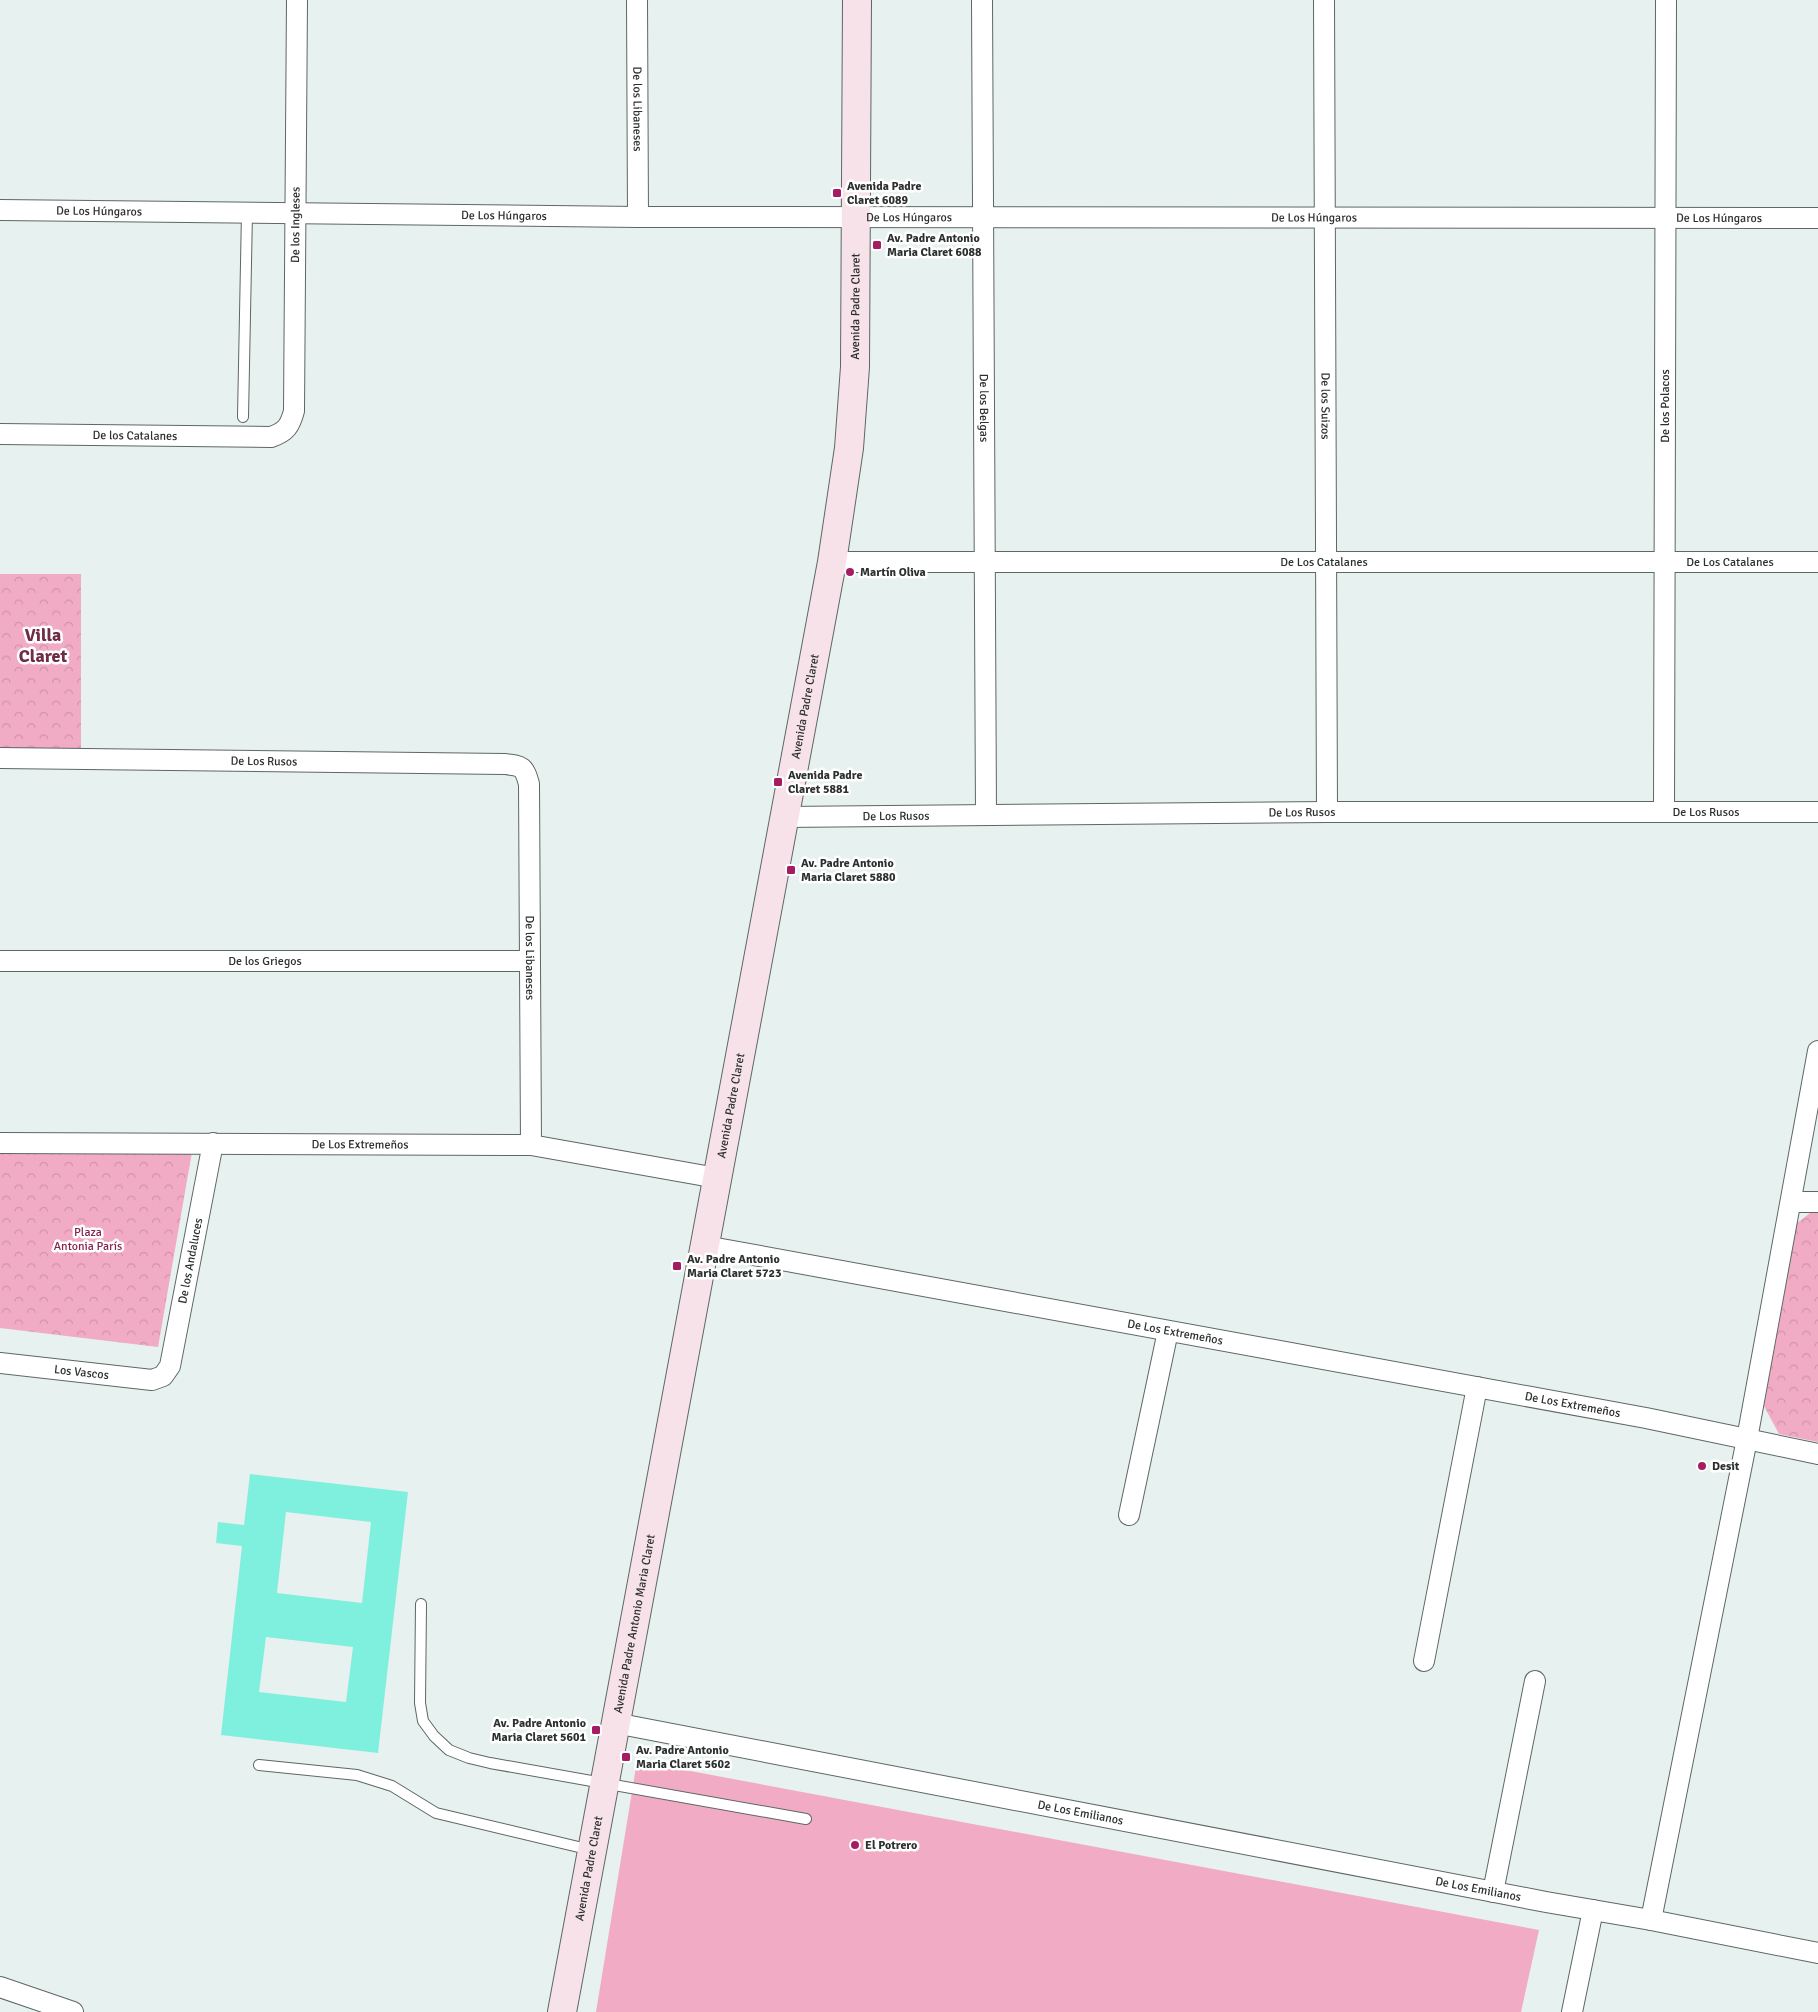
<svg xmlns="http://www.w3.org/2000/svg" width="1818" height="2012" font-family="Signika,sans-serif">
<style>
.green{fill:#f2abc4}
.park{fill:url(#park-crowns)}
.building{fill:#7ff0de;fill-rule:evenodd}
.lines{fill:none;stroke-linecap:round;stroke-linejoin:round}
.lane-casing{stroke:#5e6765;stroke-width:12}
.street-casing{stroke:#5e6765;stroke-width:22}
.secondary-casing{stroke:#5e6765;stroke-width:30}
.lane{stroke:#fff;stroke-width:10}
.street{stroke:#fff;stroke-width:20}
.secondary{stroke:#f8e2ea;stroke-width:28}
.poi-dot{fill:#a61c62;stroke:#fff;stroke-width:2}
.labels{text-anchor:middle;stroke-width:5;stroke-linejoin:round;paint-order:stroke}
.street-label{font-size:12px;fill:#2c302f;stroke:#fff}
.poi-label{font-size:12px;font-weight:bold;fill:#2c302f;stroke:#fff;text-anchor:start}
.park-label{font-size:12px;fill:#852451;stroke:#fff}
.district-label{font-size:18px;font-weight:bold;fill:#6f2c48;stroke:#fff}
</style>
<defs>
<pattern id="park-crowns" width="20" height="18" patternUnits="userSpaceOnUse" patternTransform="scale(1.25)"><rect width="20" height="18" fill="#f2abc4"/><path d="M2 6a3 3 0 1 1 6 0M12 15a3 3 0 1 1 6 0" fill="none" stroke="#d093a9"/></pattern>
</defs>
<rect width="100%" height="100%" fill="#e7f1ef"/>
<!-- green -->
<path class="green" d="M 637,1761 L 1539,1930 L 1521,2012 L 596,2012 Z"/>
<!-- park -->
<g class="park">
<path d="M 0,574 L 81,574 L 81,755 L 0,754 Z"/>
<path d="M 0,1151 L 192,1152 L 158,1347 L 0,1328 Z"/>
<path d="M 1814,1210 L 1818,1210 L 1818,1442 L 1779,1434 L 1764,1406 L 1797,1223 Z"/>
</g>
<!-- building -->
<path class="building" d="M 250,1474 L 408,1492 L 378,1753 L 221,1735 L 242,1546 L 216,1543 L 218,1522 L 244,1525 ZM 286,1512 L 371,1522 L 362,1603 L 277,1593 ZM 266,1637 L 353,1647 L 346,1702 L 259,1692 Z"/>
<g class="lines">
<defs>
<g id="lane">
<path d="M 243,417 L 247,212"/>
<path d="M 421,1604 L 420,1703 L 423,1721 L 434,1736 L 449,1750 L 469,1758 L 490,1763 L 806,1819"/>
<path d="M 259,1765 L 357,1775 L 392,1786 L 436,1813 L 591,1850"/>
</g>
<g id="street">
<path id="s1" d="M 637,0 L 638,217"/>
<path id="s2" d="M 982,0 L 986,815"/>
<path id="s3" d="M 1324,0 L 1327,812"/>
<path id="s4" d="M 0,210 L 638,217 L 1818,218"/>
<path id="s5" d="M 0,434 L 271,437 C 286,432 290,426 294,411 L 297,0"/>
<path id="s6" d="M 832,562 L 1818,562"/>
<path id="s7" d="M 0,758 L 505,764 C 522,766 524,766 529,784 L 531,1145"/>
<path id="s8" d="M 1664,812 L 1666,0"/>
<path id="s9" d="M 784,817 L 1327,812 L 1818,812"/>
<path id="s10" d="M 0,961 L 529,961"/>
<path id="s11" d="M 0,1143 L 531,1145 L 717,1178"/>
<path d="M 1791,1202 L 1818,1202"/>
<path id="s12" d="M 705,1246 L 1646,1418 L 1818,1454"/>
<path id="s13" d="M 0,1363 L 152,1380 L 163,1376 L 170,1366 L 213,1143"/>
<path d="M 1129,1515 L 1168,1331"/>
<path d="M 1424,1661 L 1477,1387"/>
<path id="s14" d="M 615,1723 L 1546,1902 L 1651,1920 L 1818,1953"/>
<path d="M 1493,1892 L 1535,1681"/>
<path d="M 1651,1920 L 1747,1439 L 1818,1051"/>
<path d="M 0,1987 L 73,2012"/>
<path d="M 1572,2012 L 1593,1910"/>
</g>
<g id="secondary">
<path id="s15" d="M 562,2012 L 832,562 L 849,448 L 855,367 L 857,0"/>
</g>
</defs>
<!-- lane casing -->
<use href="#lane" class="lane-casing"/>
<!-- street casing -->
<use href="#street" class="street-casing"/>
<!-- secondary casing -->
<use href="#secondary" class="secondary-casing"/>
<!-- lane -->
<use href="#lane" class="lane"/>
<!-- street -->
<use href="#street" class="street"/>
<!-- secondary -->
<use href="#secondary" class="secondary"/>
</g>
<!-- markers -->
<g class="poi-dot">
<rect x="832" y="188" width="10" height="10" rx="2.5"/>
<rect x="872" y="240" width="10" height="10" rx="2.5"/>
<circle cx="850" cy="572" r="5"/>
<rect x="773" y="777" width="10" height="10" rx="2.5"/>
<rect x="786" y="865" width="10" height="10" rx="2.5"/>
<rect x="672" y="1261" width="10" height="10" rx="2.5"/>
<circle cx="1702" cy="1466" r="5"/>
<rect x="591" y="1725" width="10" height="10" rx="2.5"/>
<rect x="621" y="1752" width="10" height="10" rx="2.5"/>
<circle cx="855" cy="1845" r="5"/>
</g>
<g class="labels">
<!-- street labels -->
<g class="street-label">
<text dy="4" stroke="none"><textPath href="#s1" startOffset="109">De los Libaneses</textPath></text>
<text dy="4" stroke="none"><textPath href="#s4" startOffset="99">De Los Húngaros</textPath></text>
<text dy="4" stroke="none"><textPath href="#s4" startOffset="504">De Los Húngaros</textPath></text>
<text dy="4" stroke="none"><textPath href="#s4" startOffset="909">De Los Húngaros</textPath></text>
<text dy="4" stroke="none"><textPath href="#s4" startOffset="1314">De Los Húngaros</textPath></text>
<text dy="4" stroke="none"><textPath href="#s4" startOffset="1719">De Los Húngaros</textPath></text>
<text dy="4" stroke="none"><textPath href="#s5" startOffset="494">De los Ingleses</textPath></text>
<text dy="4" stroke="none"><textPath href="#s15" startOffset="1732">Avenida Padre Claret</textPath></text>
<text dy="4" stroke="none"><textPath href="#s3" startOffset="406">De los Suizos</textPath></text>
<text dy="4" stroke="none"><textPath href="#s8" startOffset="406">De los Polacos</textPath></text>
<text dy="4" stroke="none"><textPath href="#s2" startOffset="408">De los Belgas</textPath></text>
<text dy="4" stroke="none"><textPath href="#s5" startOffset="135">De los Catalanes</textPath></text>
<text dy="4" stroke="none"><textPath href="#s6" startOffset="492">De Los Catalanes</textPath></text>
<text dy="4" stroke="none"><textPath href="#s6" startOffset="898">De Los Catalanes</textPath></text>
<text dy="4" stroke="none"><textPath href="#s15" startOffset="1328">Avenida Padre Claret</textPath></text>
<text dy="4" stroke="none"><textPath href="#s7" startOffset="264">De Los Rusos</textPath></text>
<text dy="4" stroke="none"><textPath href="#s9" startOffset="518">De Los Rusos</textPath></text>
<text dy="4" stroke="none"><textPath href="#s9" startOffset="922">De Los Rusos</textPath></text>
<text dy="4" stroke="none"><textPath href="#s9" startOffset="112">De Los Rusos</textPath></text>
<text dy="4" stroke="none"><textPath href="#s7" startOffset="714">De los Libaneses</textPath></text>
<text dy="4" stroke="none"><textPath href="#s10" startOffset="265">De los Griegos</textPath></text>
<text dy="4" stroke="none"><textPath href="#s15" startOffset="922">Avenida Padre Claret</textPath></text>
<text dy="4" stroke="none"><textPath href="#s11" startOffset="360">De Los Extremeños</textPath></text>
<text dy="4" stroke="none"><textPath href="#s13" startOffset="284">De los Andaluces</textPath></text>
<text dy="4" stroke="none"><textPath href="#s12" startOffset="478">De Los Extremeños</textPath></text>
<text dy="4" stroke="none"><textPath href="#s13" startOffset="82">Los Vascos</textPath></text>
<text dy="4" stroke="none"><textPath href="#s12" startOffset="882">De Los Extremeños</textPath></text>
<text dy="4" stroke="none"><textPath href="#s15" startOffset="395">Avenida Padre Antonio Maria Claret</textPath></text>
<text dy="4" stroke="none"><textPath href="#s14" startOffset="474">De Los Emilianos</textPath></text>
<text dy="4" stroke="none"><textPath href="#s15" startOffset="146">Avenida Padre Claret</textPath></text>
<text dy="4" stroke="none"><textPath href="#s14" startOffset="879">De Los Emilianos</textPath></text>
</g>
<!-- poi labels -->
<g class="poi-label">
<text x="847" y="190">Avenida Padre<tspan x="847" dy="14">Claret 6089</tspan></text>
<text x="887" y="242">Av. Padre Antonio<tspan x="887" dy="14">Maria Claret 6088</tspan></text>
<text x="860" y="576">Martín Oliva</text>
<text x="788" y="779">Avenida Padre<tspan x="788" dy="14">Claret 5881</tspan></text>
<text x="801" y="867">Av. Padre Antonio<tspan x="801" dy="14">Maria Claret 5880</tspan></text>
<text x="687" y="1263">Av. Padre Antonio<tspan x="687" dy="14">Maria Claret 5723</tspan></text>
<text x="1712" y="1470">Desit</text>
<text x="586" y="1727" text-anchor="end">Av. Padre Antonio<tspan x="586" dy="14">Maria Claret 5601</tspan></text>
<text x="636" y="1754">Av. Padre Antonio<tspan x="636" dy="14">Maria Claret 5602</tspan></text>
<text x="865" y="1849">El Potrero</text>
</g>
<!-- park labels -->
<g class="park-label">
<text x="88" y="1236">Plaza<tspan x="88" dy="14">Antonia París</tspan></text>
</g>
<!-- district labels -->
<g class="district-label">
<text x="43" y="641">Villa<tspan x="43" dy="21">Claret</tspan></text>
</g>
</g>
</svg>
